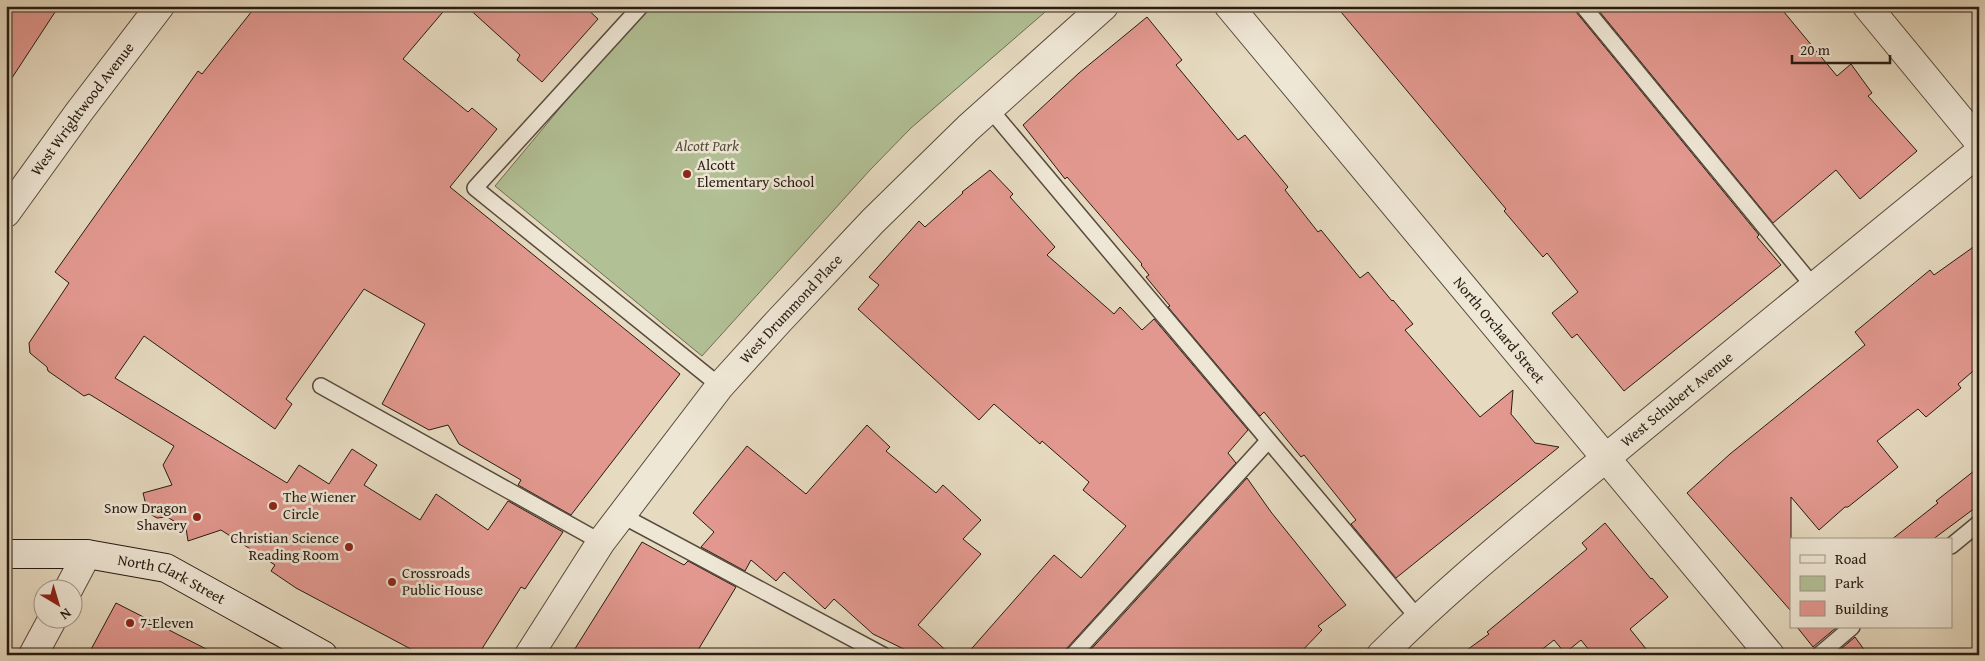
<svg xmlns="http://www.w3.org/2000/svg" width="1985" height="661" font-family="'Gentium Book Plus',serif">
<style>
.green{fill:#b2c095;stroke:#6c6e54}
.building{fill:#e2988f;stroke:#271b12}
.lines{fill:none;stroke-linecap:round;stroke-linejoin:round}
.service-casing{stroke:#574b3e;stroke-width:18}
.minor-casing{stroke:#574b3e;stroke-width:30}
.secondary-casing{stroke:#271b12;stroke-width:30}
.service{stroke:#efe7d6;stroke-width:15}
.minor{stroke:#efe7d6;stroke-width:28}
.secondary{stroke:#efe7d6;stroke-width:28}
.poi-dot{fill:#8f2418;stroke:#efe7d6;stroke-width:2}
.labels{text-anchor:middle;stroke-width:5;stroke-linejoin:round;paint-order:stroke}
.street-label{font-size:15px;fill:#271b12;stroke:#efe7d6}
.park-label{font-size:15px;font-style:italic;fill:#514d39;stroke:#efe7d6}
.poi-label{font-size:15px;fill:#271b12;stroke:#efe7d6;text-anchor:start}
</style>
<rect width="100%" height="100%" fill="#e6dac0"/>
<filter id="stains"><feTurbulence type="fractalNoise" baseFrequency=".004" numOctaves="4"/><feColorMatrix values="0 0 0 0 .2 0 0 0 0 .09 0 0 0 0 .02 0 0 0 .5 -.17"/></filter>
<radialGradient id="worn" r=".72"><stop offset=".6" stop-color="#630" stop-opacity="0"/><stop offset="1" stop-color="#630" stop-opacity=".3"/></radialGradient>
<!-- green -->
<path class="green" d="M 645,6 L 1052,6 L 911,128 L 870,170 L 702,356 L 495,186 Z"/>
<!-- building -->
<g class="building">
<path d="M 6,6 L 59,6 L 6,87 Z"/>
<path d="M 256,6 L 448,6 L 403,59 L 468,112 L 472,108 L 497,129 L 450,187 L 680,374 L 571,515 L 518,485 L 521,480 L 459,444 L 448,425 L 429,430 L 382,404 L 425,324 L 364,289 L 286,399 L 292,404 L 275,429 L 144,336 L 115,378 L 287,483 L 299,465 L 329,484 L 352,449 L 377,465 L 364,485 L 420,520 L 436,494 L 488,530 L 508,501 L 563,532 L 525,589 L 521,587 L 478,655 L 422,655 L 296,588 L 271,571 L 275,565 L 221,530 L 188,541 L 186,528 L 167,517 L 157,518 L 148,513 L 143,493 L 172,485 L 163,465 L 174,446 L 89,394 L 84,396 L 48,371 L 47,367 L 30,353 L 29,343 L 69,283 L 55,272 L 198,71 L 202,74 Z"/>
<path d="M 466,6 L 584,6 L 598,19 L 542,82 L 517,60 L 520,55 Z"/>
<path d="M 1336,6 L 1574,6 L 1576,12 L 1759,235 L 1757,237 L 1781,265 L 1624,391 L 1577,334 L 1572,338 L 1552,313 L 1578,292 L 1547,253 L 1543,257 L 1504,211 L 1506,209 Z"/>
<path d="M 1595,6 L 1779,6 L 1837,76 L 1851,64 L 1872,93 L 1868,96 L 1917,151 L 1860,199 L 1836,170 L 1773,223 Z"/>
<path d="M 1147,17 L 1182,60 L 1176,65 L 1238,140 L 1245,135 L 1288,187 L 1285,190 L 1318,232 L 1321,230 L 1360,278 L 1368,272 L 1392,301 L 1393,300 L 1413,324 L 1405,330 L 1480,417 L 1513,390 L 1511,414 L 1535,443 L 1559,447 L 1396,578 L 1351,524 L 1356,520 L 1304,455 L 1301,457 L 1264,412 L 1260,416 L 1168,307 L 1170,306 L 1146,277 L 1149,275 L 1141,265 L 1142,264 L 1067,177 L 1065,179 L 1023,125 L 1079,73 Z"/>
<path d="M 990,170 L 1013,194 L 1010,197 L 1055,247 L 1047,255 L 1114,314 L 1120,307 L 1142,330 L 1154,319 L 1248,430 L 1228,453 L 1236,463 L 1066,649 L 1064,655 L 966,655 L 1054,555 L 1081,578 L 1126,526 L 1083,490 L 1089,482 L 1042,441 L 1040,444 L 994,404 L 979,420 L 858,309 L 879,285 L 869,277 L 919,221 L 925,227 L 963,193 L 962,192 Z"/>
<path d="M 1979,243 L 1979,366 L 1958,384 L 1961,388 L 1926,417 L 1918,409 L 1877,441 L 1898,467 L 1848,507 L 1845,507 L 1819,530 L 1791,497 L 1791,611 L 1687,493 L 1730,454 L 1865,345 L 1855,332 L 1930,270 L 1934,275 Z"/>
<path d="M 867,425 L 890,447 L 886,451 L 936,493 L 943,485 L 981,520 L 963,539 L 981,554 L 918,625 L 951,655 L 916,655 L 873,634 L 834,599 L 825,609 L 784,572 L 776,581 L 751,560 L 745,571 L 701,547 L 714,532 L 693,513 L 747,446 L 806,494 Z"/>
<path d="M 1979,467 L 1979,505 L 1932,540 L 1891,540 L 1938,503 L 1936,501 Z"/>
<path d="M 1247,478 L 1271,512 L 1346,605 L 1318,626 L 1322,630 L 1298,655 L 1086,655 Z"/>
<path d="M 1605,523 L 1651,579 L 1652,578 L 1668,597 L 1630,629 L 1651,655 L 1593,655 L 1581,640 L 1565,653 L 1554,640 L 1535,655 L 1460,655 L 1489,634 L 1487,632 L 1587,549 L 1582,543 Z"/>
<path d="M 642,542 L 684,565 L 688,561 L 736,587 L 695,655 L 571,655 Z"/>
<path d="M 116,603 L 218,655 L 88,655 Z"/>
<path d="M 1797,627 L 1837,627 L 1813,647 Z"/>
<path d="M 1855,637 L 1868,655 L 1834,655 Z"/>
</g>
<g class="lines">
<defs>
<g id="service">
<path d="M 641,6 L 475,188 L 720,386"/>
<path d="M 1583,6 L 1814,287"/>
<path d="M 989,108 L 1418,618"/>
<path d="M 321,386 L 601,542"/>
<path d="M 621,515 L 883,655"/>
<path d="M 1951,546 L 1979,523"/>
<path d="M 1073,655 L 1268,441"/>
<path d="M 1819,655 L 1852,627"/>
</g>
<g id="minor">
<path id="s1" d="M 1229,6 L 1770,655"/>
<path d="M 1867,6 L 1979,142"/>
<path id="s2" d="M 6,213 L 79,112 L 160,6"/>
<path d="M 69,588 L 87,554"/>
<path d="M 33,655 L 53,618"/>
<path id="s3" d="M 529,655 L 601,542 L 720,386 L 778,322 L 873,221 L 968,128 L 1104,6"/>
<path id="s4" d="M 1381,655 C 1445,591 1515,534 1584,476 C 1715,367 1847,260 1979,152"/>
</g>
<g id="secondary">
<path id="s5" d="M 6,554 L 87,554 L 166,568 L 323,655"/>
</g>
</defs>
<!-- service casing -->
<use href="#service" class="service-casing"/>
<!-- minor casing -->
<use href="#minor" class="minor-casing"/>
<!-- secondary casing -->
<use href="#secondary" class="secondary-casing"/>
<!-- service -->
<use href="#service" class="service"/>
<!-- minor -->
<use href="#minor" class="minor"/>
<!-- secondary -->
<use href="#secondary" class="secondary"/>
</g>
<!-- markers -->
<g class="poi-dot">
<circle cx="687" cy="174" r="5"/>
<circle cx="273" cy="506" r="5"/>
<circle cx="197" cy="517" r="5"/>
<circle cx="349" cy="547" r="5"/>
<circle cx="392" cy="582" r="5"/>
<circle cx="130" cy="623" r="5"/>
</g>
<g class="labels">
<!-- street labels -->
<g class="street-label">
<text dy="5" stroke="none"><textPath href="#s2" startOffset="129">West Wrightwood Avenue</textPath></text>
<text dy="5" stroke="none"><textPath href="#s3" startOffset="435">West Drummond Place</textPath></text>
<text dy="5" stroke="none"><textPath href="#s1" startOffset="422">North Orchard Street</textPath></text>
<text dy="5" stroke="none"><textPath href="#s4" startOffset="391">West Schubert Avenue</textPath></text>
<text dy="5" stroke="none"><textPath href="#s5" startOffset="170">North Clark Street</textPath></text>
</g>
<!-- park labels -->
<g class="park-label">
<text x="707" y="151">Alcott Park</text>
</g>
<!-- poi labels -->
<g class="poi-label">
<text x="697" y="170">Alcott<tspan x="697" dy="17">Elementary School</tspan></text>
<text x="283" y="502">The Wiener<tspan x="283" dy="17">Circle</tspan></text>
<text x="187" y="513" text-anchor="end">Snow Dragon<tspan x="187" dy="17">Shavery</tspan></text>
<text x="339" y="543" text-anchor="end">Christian Science<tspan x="339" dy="17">Reading Room</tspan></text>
<text x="402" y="578">Crossroads<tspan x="402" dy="17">Public House</tspan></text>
<text x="140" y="628">7-Eleven</text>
</g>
</g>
<!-- margin -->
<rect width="1985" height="661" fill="none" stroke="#e6dac0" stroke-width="25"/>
<rect x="8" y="8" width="1970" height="646" fill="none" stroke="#271b12" stroke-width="2.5"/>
<rect x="12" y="12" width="1960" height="636" fill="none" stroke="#271b12"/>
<!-- legend -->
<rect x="1790" y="538" width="162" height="90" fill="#efe7d6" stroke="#9f9588"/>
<rect x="1800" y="555" width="25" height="8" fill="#efe7d6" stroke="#9f9588"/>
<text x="1835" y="564" font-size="15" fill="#271b12">Road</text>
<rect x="1800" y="576" width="25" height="15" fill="#b2c095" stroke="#9f9588"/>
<text x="1835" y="588" font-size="15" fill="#271b12">Park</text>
<rect x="1800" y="601" width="25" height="15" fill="#e2988f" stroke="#9f9588"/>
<text x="1835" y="614" font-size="15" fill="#271b12">Building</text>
<!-- north arrow -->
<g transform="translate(58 604) rotate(142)"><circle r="24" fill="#efe7d6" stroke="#9f9588"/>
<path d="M0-4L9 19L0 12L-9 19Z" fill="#8f2418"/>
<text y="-8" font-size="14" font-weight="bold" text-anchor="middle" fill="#271b12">N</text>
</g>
<!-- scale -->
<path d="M1792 55v8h98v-8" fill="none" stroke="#271b12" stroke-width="2.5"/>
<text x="1800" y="55" font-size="15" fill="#271b12" stroke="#efe7d6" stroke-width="4" paint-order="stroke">20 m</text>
<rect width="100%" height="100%" filter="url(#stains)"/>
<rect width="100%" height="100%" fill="url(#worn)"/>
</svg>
